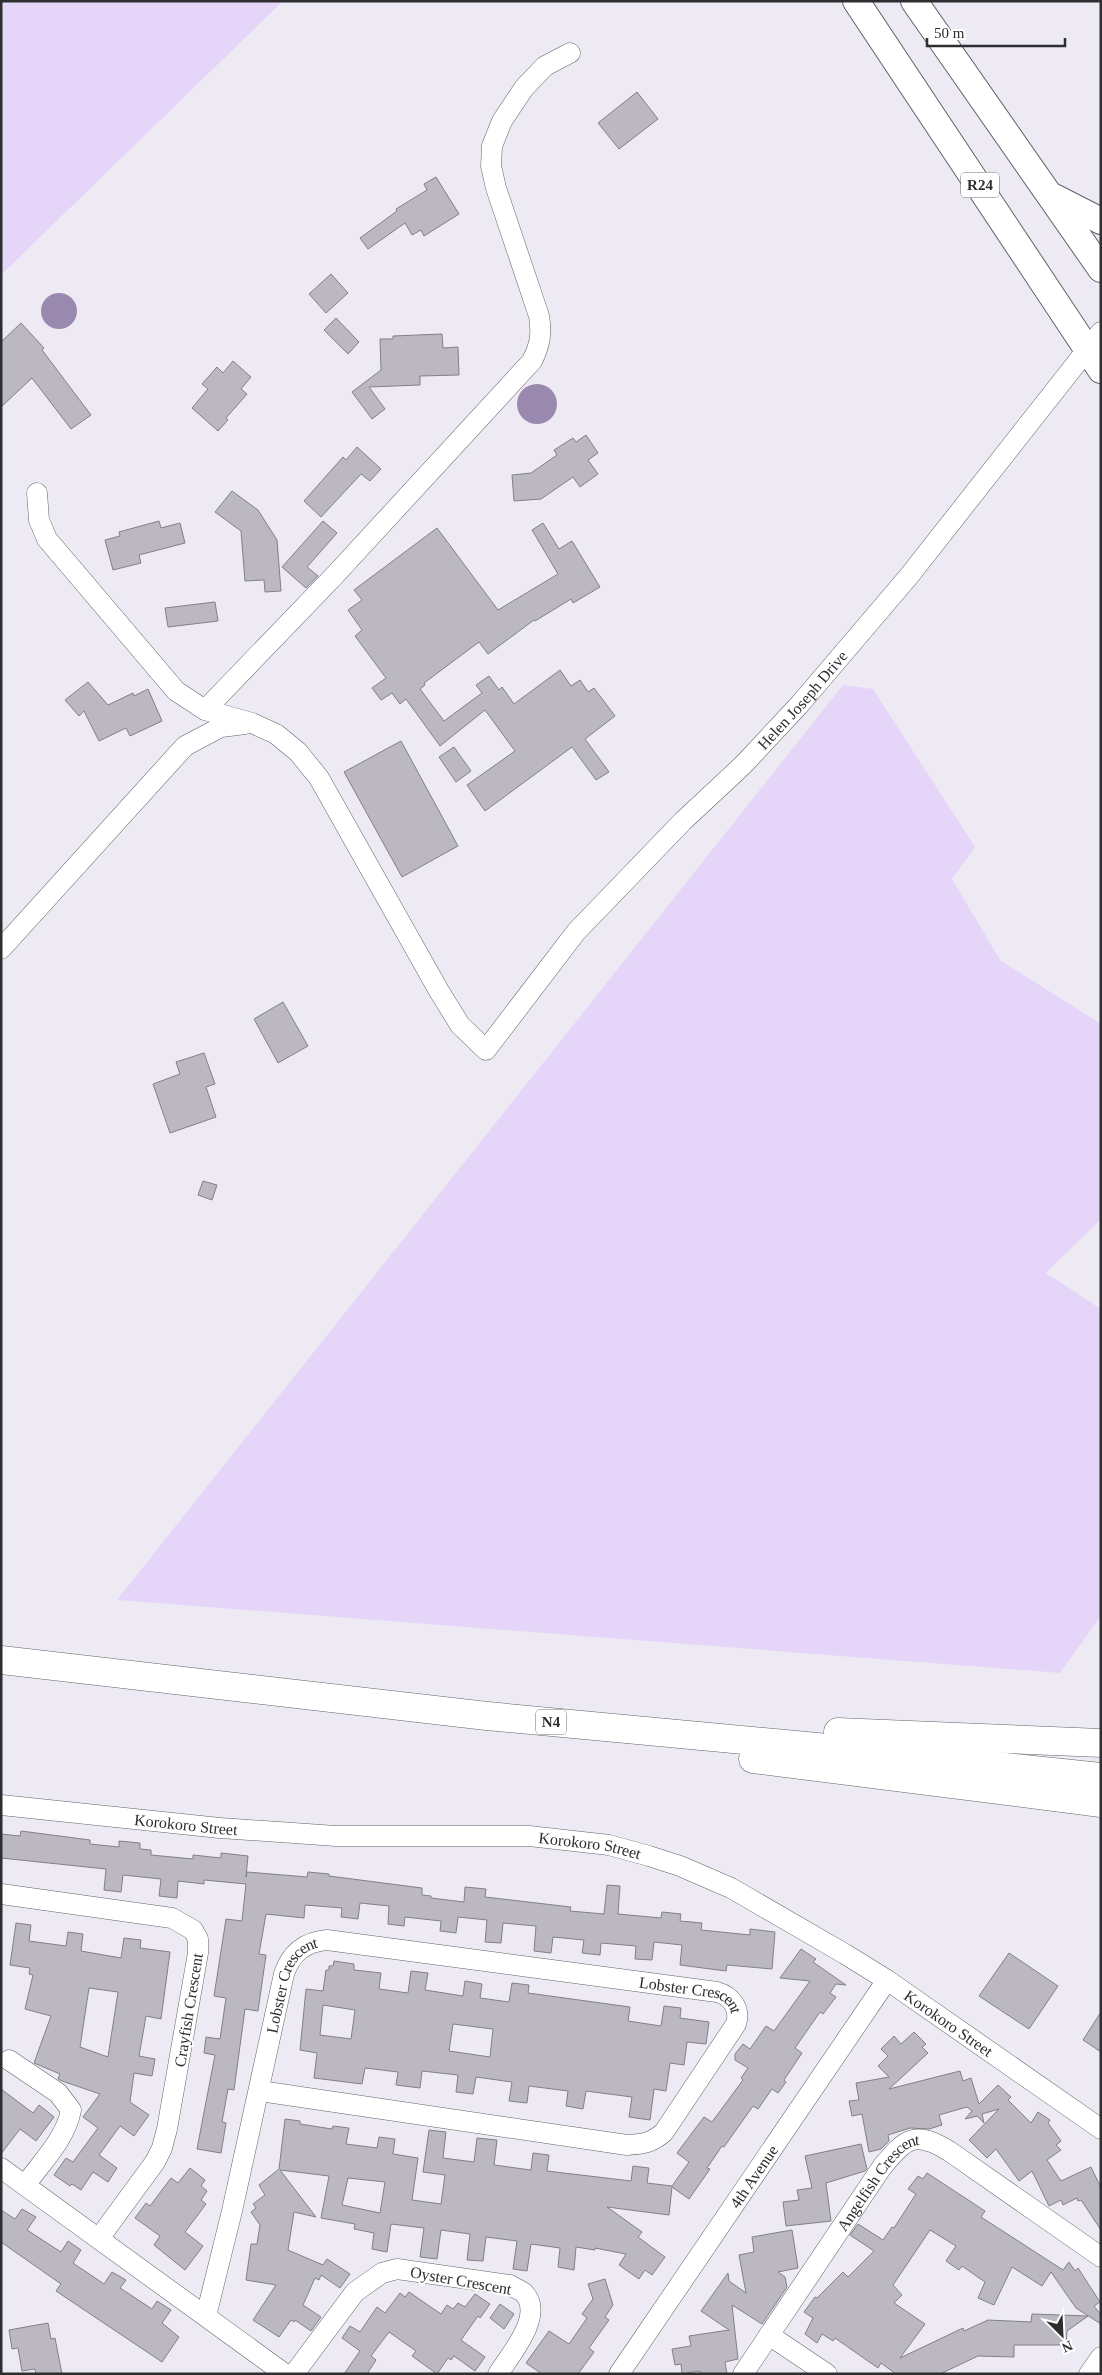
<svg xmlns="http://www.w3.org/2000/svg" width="1102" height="2375" font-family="Georgia,serif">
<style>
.green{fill:#e5d6f9}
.water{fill:#9a89af}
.building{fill:#bcb8c1;stroke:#827f87;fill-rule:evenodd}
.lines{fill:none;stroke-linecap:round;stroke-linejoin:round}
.minor-casing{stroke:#646169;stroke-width:21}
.major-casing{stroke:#646169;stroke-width:28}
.highway-casing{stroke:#646169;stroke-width:29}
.minor{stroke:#fff;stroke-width:20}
.major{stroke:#fff;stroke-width:26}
.highway{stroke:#fff;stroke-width:28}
.labels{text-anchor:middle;stroke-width:4;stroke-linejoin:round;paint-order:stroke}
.shield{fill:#fff;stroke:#6d6c6e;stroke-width:1}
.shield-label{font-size:15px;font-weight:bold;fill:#2e2d30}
.street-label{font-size:16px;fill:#2e2d30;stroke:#fff}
</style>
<rect width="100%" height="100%" fill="#edeaf3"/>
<!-- green -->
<g class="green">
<path d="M 1,1 L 283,1 L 1,275 Z"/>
<path d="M 843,685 L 873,689 L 975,847 L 952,879 L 1000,960 L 1101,1024 L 1101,1219 L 1046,1273 L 1101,1309 L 1101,1616 L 1060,1673 L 117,1600 Z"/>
</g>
<!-- water -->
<g class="water">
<circle cx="59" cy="311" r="18"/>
<circle cx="537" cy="404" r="20"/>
</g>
<!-- building -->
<g class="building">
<path d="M 637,92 L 658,119 L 619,149 L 598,123 Z"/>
<path d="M 436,177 L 459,214 L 424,236 L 421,230 L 412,235 L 405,223 L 368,249 L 360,238 L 397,211 L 396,209 L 427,190 L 424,184 Z"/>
<path d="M 331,274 L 348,293 L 326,313 L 309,294 Z"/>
<path d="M 336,318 L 359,342 L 348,354 L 324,330 Z"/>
<path d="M 21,323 L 44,348 L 42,350 L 91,415 L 71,429 L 32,378 L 1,407 L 1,342 Z"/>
<path d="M 442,334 L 443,348 L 458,347 L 459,375 L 420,376 L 420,385 L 369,387 L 385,409 L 372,419 L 352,392 L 381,370 L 380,339 L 393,339 L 393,336 Z"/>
<path d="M 233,361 L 251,377 L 241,389 L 247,394 L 226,418 L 228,420 L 218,431 L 192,408 L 208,389 L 202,384 L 217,367 L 223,373 Z"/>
<path d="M 586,435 L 598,453 L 588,460 L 598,474 L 580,487 L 573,477 L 541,499 L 514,501 L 512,475 L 531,473 L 557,455 L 554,450 L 573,438 L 576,442 Z"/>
<path d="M 357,447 L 381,469 L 370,481 L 361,474 L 321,517 L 304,501 L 343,457 L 346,460 Z"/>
<path d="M 232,491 L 258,510 L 277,540 L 281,591 L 265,592 L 264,580 L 245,581 L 241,531 L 215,512 Z"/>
<path d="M 159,521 L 161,528 L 180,523 L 185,543 L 139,555 L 141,563 L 113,570 L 105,540 L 120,536 L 119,532 Z"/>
<path d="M 323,521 L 337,533 L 307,567 L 318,576 L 306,588 L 282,567 Z"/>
<path d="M 543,523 L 559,549 L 572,541 L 600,587 L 573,603 L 571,599 L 535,621 L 534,620 L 488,654 L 479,642 L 424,683 L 425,685 L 420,689 L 444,721 L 482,693 L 476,685 L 489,676 L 499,690 L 502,687 L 514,704 L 560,670 L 571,686 L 580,680 L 588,692 L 594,688 L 615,716 L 585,739 L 609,772 L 596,780 L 572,747 L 485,811 L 467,785 L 515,751 L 485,710 L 440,746 L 406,699 L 400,704 L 392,693 L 381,700 L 372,688 L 386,678 L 355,636 L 362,630 L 348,610 L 362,600 L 354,590 L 437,528 L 498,610 L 558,574 L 532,530 Z"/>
<path d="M 215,602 L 218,621 L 168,627 L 165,608 Z"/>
<path d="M 88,682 L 108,705 L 133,693 L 134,696 L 148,689 L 162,721 L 130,736 L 126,728 L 99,741 L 84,711 L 79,716 L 65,700 Z"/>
<path d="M 401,741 L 458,846 L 402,877 L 344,772 Z"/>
<path d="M 454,747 L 471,771 L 456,782 L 439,757 Z"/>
<path d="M 283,1002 L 308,1046 L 278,1063 L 254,1019 Z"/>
<path d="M 204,1053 L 215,1084 L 206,1087 L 216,1117 L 170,1133 L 153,1084 L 180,1074 L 176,1062 Z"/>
<path d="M 203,1181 L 217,1185 L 212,1200 L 198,1195 Z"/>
<path d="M 21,1831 L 90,1840 L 90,1844 L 119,1847 L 119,1841 L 140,1843 L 140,1849 L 151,1850 L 151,1855 L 193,1859 L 193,1855 L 221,1858 L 221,1853 L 248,1856 L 246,1877 L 247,1872 L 307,1877 L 308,1872 L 329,1874 L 329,1876 L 422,1888 L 422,1895 L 431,1896 L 431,1898 L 464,1902 L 465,1887 L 486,1889 L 485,1897 L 571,1907 L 570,1911 L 604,1914 L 607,1885 L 620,1886 L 618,1914 L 661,1918 L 662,1912 L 681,1914 L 680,1921 L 702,1923 L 701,1930 L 750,1935 L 750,1929 L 775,1932 L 772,1969 L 727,1965 L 726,1971 L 680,1965 L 682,1945 L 654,1942 L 652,1960 L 635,1959 L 636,1946 L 601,1943 L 600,1955 L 582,1953 L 584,1940 L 553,1937 L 551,1953 L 534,1951 L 536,1926 L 503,1923 L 501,1943 L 485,1942 L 487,1920 L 458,1917 L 456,1933 L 440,1931 L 441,1921 L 405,1917 L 404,1926 L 388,1924 L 389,1906 L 360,1903 L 358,1919 L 341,1917 L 342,1908 L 305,1905 L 304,1918 L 266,1914 L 259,1954 L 266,1955 L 258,2011 L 245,2009 L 234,2090 L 228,2089 L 222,2122 L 226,2123 L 221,2153 L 197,2149 L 215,2055 L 204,2053 L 206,2037 L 220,2039 L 226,1998 L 214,1996 L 226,1919 L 242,1921 L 246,1884 L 204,1880 L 204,1884 L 178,1881 L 177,1898 L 159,1896 L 161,1879 L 123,1875 L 121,1892 L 104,1890 L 106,1869 L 1,1858 L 1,1834 L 20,1836 Z"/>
<path d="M 16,1923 L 31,1925 L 29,1941 L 66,1946 L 68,1932 L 83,1934 L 81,1951 L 121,1958 L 124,1938 L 141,1940 L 140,1948 L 170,1952 L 161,2019 L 146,2016 L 139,2056 L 155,2059 L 152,2076 L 134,2073 L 130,2102 L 149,2115 L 134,2136 L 120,2126 L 99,2155 L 117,2168 L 108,2182 L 93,2172 L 81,2190 L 72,2184 L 70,2186 L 54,2175 L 66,2158 L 73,2162 L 98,2128 L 83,2117 L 100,2094 L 62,2081 L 58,2079 L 60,2074 L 34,2063 L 51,2016 L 25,2009 L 33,1975 L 29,1974 L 30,1968 L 10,1965 ZM 89,1988 L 118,1992 L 108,2057 L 80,2047 Z"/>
<path d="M 801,1949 L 816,1959 L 813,1962 L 846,1985 L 836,1984 L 830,1993 L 836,1997 L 823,2014 L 820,2012 L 795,2048 L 802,2053 L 784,2080 L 786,2082 L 778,2093 L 772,2089 L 758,2109 L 753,2106 L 724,2147 L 722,2146 L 707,2168 L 710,2169 L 689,2199 L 672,2187 L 669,2215 L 607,2207 L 642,2232 L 638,2237 L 665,2257 L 652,2275 L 645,2270 L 639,2279 L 619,2265 L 626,2254 L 595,2248 L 595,2250 L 576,2247 L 574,2270 L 558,2267 L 560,2248 L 531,2244 L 527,2271 L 513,2269 L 517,2241 L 486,2237 L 483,2261 L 467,2260 L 470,2234 L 441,2230 L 437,2259 L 420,2257 L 424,2228 L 391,2224 L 387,2252 L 372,2249 L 374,2233 L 354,2229 L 355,2224 L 321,2218 L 329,2176 L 280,2170 L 316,2217 L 294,2212 L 288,2250 L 323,2265 L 327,2259 L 350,2274 L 340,2288 L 321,2275 L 319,2280 L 315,2278 L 303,2305 L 321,2317 L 311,2331 L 295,2320 L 294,2322 L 291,2320 L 279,2337 L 253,2320 L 276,2285 L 246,2280 L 251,2244 L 257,2244 L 260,2225 L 251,2212 L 256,2208 L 253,2204 L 265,2195 L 259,2185 L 279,2169 L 285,2119 L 300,2121 L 300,2124 L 332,2129 L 333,2126 L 349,2128 L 346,2144 L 377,2148 L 379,2137 L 395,2139 L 393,2154 L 418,2158 L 412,2200 L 441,2204 L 445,2175 L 423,2172 L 429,2130 L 446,2132 L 443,2158 L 474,2162 L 477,2138 L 497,2140 L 494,2165 L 531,2170 L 533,2153 L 549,2155 L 547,2171 L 631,2181 L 633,2166 L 649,2168 L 647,2183 L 672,2186 L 689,2162 L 677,2153 L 704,2117 L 712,2122 L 743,2080 L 741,2078 L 748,2068 L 735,2060 L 735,2054 L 743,2044 L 750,2049 L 766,2026 L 774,2031 L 810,1981 L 780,1978 ZM 348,2178 L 385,2182 L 380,2213 L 342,2205 Z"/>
<path d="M 1009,1953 L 1058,1986 L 1029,2029 L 979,1996 Z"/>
<path d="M 334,1961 L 354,1964 L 354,1970 L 381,1973 L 379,1989 L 408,1993 L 411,1971 L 428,1973 L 425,1990 L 463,1996 L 465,1981 L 482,1984 L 480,1998 L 509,2002 L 512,1983 L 529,1985 L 528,1993 L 630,2007 L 628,2021 L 661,2026 L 664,2006 L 681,2008 L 680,2018 L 709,2022 L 706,2044 L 687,2042 L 684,2065 L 670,2063 L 666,2091 L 654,2089 L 650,2120 L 629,2117 L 632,2097 L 586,2091 L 583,2109 L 566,2106 L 568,2091 L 529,2086 L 527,2103 L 509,2101 L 512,2082 L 476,2077 L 473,2094 L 456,2092 L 458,2075 L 422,2071 L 420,2088 L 396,2085 L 398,2072 L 365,2068 L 362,2084 L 314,2078 L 317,2053 L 300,2050 L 306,1989 L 323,1991 L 326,1970 L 329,1970 L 329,1966 L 333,1966 ZM 323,2005 L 355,2010 L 351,2039 L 320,2035 ZM 453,2024 L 493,2029 L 490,2057 L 449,2051 Z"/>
<path d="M 1101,2012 L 1101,2052 L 1083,2040 Z"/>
<path d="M 914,2032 L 926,2044 L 922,2047 L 928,2053 L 889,2089 L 960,2071 L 963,2081 L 971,2078 L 979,2104 L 998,2085 L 1011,2097 L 1008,2100 L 1031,2123 L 1038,2112 L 1050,2120 L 1048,2123 L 1061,2141 L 1056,2145 L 1061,2150 L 1047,2160 L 1061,2181 L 1091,2167 L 1101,2188 L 1101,2230 L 1081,2200 L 1078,2201 L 1077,2198 L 1063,2205 L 1061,2200 L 1049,2206 L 1032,2171 L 1019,2181 L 996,2149 L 987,2158 L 969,2140 L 999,2109 L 982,2114 L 984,2123 L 977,2116 L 965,2119 L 972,2111 L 967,2107 L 939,2115 L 942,2125 L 929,2129 L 910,2128 L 888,2135 L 889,2141 L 881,2149 L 869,2152 L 862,2114 L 852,2116 L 849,2101 L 859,2100 L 856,2083 L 889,2077 L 878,2066 L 888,2056 L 881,2049 L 894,2036 L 901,2044 Z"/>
<path d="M 1,2089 L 33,2113 L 39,2105 L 54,2117 L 36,2141 L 20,2129 L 1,2154 Z"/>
<path d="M 861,2144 L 867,2169 L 865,2171 L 826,2183 L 831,2221 L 786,2226 L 783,2202 L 799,2200 L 797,2190 L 812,2188 L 805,2156 Z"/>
<path d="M 190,2168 L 205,2180 L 201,2186 L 207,2191 L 201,2200 L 206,2204 L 185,2232 L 203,2246 L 185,2270 L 154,2245 L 160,2236 L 135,2218 L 146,2203 L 150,2206 L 171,2178 L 178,2183 Z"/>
<path d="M 927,2173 L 985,2211 L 981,2217 L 1063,2270 L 1069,2262 L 1075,2271 L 1078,2268 L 1100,2302 L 1094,2306 L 1101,2315 L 1101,2324 L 1076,2308 L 1051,2272 L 1042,2286 L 1012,2267 L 994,2305 L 978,2298 L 985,2282 L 962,2266 L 959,2270 L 946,2261 L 956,2246 L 930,2230 L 893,2285 L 902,2295 L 894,2303 L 925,2324 L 900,2358 L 963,2328 L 964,2331 L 988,2320 L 1031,2322 L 1032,2314 L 1088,2316 L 1067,2331 L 1066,2345 L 1014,2345 L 1014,2357 L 978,2356 L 940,2374 L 896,2374 L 881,2363 L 878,2368 L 835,2338 L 833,2341 L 822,2334 L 817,2343 L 805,2334 L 813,2318 L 804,2312 L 815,2297 L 817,2298 L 843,2272 L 848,2277 L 874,2251 L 850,2235 L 858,2224 L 883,2240 L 892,2227 L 894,2228 L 916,2194 L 908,2189 L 918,2176 L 923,2179 Z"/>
<path d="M 22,2209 L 36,2217 L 27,2230 L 61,2252 L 68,2241 L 81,2250 L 73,2263 L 104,2284 L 112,2272 L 126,2280 L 120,2288 L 152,2309 L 157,2301 L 171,2310 L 162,2323 L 179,2337 L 162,2362 L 56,2291 L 61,2284 L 1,2242 L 1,2210 L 15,2219 Z"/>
<path d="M 792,2230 L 798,2268 L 778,2272 L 785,2277 L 787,2287 L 762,2324 L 732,2305 L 738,2359 L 725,2362 L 727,2374 L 700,2374 L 700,2371 L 682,2374 L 681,2364 L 675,2365 L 672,2349 L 691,2346 L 689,2336 L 729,2330 L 701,2311 L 728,2273 L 729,2281 L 746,2293 L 739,2255 L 754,2252 L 752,2237 Z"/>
<path d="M 605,2279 L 613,2305 L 605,2317 L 609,2320 L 589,2348 L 594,2352 L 578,2374 L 542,2374 L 526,2363 L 549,2331 L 569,2344 L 587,2318 L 582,2314 L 593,2299 L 588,2284 Z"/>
<path d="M 409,2292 L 441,2314 L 447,2305 L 453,2309 L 458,2303 L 465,2307 L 475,2294 L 490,2304 L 480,2318 L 478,2316 L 461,2340 L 485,2357 L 475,2371 L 454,2356 L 451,2360 L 448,2358 L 437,2374 L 412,2356 L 416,2351 L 389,2332 L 371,2356 L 376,2360 L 367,2374 L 344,2374 L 360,2351 L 342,2338 L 350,2326 L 360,2332 L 377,2307 L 385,2313 L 400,2293 L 405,2297 Z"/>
<path d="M 500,2304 L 514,2314 L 504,2329 L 490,2318 Z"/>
<path d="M 48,2323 L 51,2339 L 55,2338 L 62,2374 L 36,2374 L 35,2369 L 22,2371 L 18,2348 L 12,2349 L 9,2330 Z"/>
</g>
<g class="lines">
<defs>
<g id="minor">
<path id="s1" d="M 37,493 L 39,520 L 47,539 L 176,691 L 205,710 L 252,723 L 276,734 L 298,752 L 319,778 L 439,991 L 460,1025 L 486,1050 L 576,932 L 683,821 L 743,765 L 800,704 L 909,576 L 1101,332"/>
<path d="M 205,710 L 335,575 L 532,361 C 540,345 542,334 539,316 L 496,188 L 491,166 L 492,146 L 502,121 L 524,88 L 545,66 L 570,53"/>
<path d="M 1,949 L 185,746 L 221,727 L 245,724"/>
<path id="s2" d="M 1,1805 L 220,1828 L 336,1836 L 529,1836 L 609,1845 L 649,1856 L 680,1866 L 731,1888 L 845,1954 L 887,1980 L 1101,2129"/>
<path d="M 1,1894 L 172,1918 L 193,1930 L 198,1939 L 198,1953 L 167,2129 L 162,2148 L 155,2162 L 100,2237"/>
<path d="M 9,2060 L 58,2093 L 71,2110 C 66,2138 42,2162 26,2184"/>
<path d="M 1,2168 L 285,2374"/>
<path id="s3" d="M 206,2316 L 232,2211 L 284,1974 C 291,1953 304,1942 327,1940 L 717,1992 C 731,1996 741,2008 736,2024 L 664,2132 C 652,2143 643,2144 627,2145 L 260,2091"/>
<path d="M 769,2335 L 827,2374"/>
<path d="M 294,2374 L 355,2292 L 382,2273 L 397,2269 L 510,2285 C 514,2288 521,2290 524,2293 C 545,2315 510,2355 498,2374"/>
<path id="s4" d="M 619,2374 L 887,1980"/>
<path id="s5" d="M 743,2374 L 882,2167 C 906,2138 915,2130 949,2151 L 1101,2257"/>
<path d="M 1089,2374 L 1101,2357"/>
</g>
<g id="major">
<path d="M 856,1 L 1101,370"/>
<path d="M 914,1 L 1101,269"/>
<path d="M 1054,197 L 1101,221"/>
</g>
<g id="highway">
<path d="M 1,1660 L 487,1716 L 817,1747 L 1101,1777"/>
<path d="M 838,1732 L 1101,1743"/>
<path d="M 753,1759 L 1101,1803"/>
</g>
</defs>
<!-- minor casing -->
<use href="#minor" class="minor-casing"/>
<!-- major casing -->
<use href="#major" class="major-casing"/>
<!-- highway casing -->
<use href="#highway" class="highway-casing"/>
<!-- minor -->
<use href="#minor" class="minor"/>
<!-- major -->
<use href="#major" class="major"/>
<!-- highway -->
<use href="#highway" class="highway"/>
</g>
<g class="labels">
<!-- shield labels -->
<g class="shield">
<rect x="961" y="172.5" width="38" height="25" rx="4"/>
<rect x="536" y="1709.5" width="30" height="25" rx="4"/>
</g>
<g class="shield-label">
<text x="980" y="190">R24</text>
<text x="551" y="1727">N4</text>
</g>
<!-- street labels -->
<g class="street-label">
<text dy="6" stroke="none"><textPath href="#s1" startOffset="1212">Helen Joseph Drive</textPath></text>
<text dy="6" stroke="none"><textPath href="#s2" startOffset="186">Korokoro Street</textPath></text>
<text dy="6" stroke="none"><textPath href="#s2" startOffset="591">Korokoro Street</textPath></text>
<text dy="6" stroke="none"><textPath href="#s3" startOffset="345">Lobster Crescent</textPath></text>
<text dy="6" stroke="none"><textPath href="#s3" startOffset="779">Lobster Crescent</textPath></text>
<text transform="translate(188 2010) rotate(-81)" y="6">Crayfish Crescent</text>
<text dy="6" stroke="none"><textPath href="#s2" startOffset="996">Korokoro Street</textPath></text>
<text dy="6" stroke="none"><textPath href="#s4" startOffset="239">4th Avenue</textPath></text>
<text dy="6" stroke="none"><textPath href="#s5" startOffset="236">Angelfish Crescent</textPath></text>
<text transform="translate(461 2280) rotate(10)" y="6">Oyster Crescent</text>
</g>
</g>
<!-- border -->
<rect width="1102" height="2375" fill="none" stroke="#2e2d30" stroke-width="5"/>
<!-- north arrow -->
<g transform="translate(1062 2335) rotate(156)" stroke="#ffffff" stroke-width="4" paint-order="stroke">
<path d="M0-4L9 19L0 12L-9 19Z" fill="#2e2d30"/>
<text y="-8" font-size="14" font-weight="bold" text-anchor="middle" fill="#2e2d30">N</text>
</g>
<!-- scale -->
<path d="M927 38v8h138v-8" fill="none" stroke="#2e2d30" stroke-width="2.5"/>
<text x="934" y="38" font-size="15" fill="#2e2d30" stroke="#ffffff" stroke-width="4" paint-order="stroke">50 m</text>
</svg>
